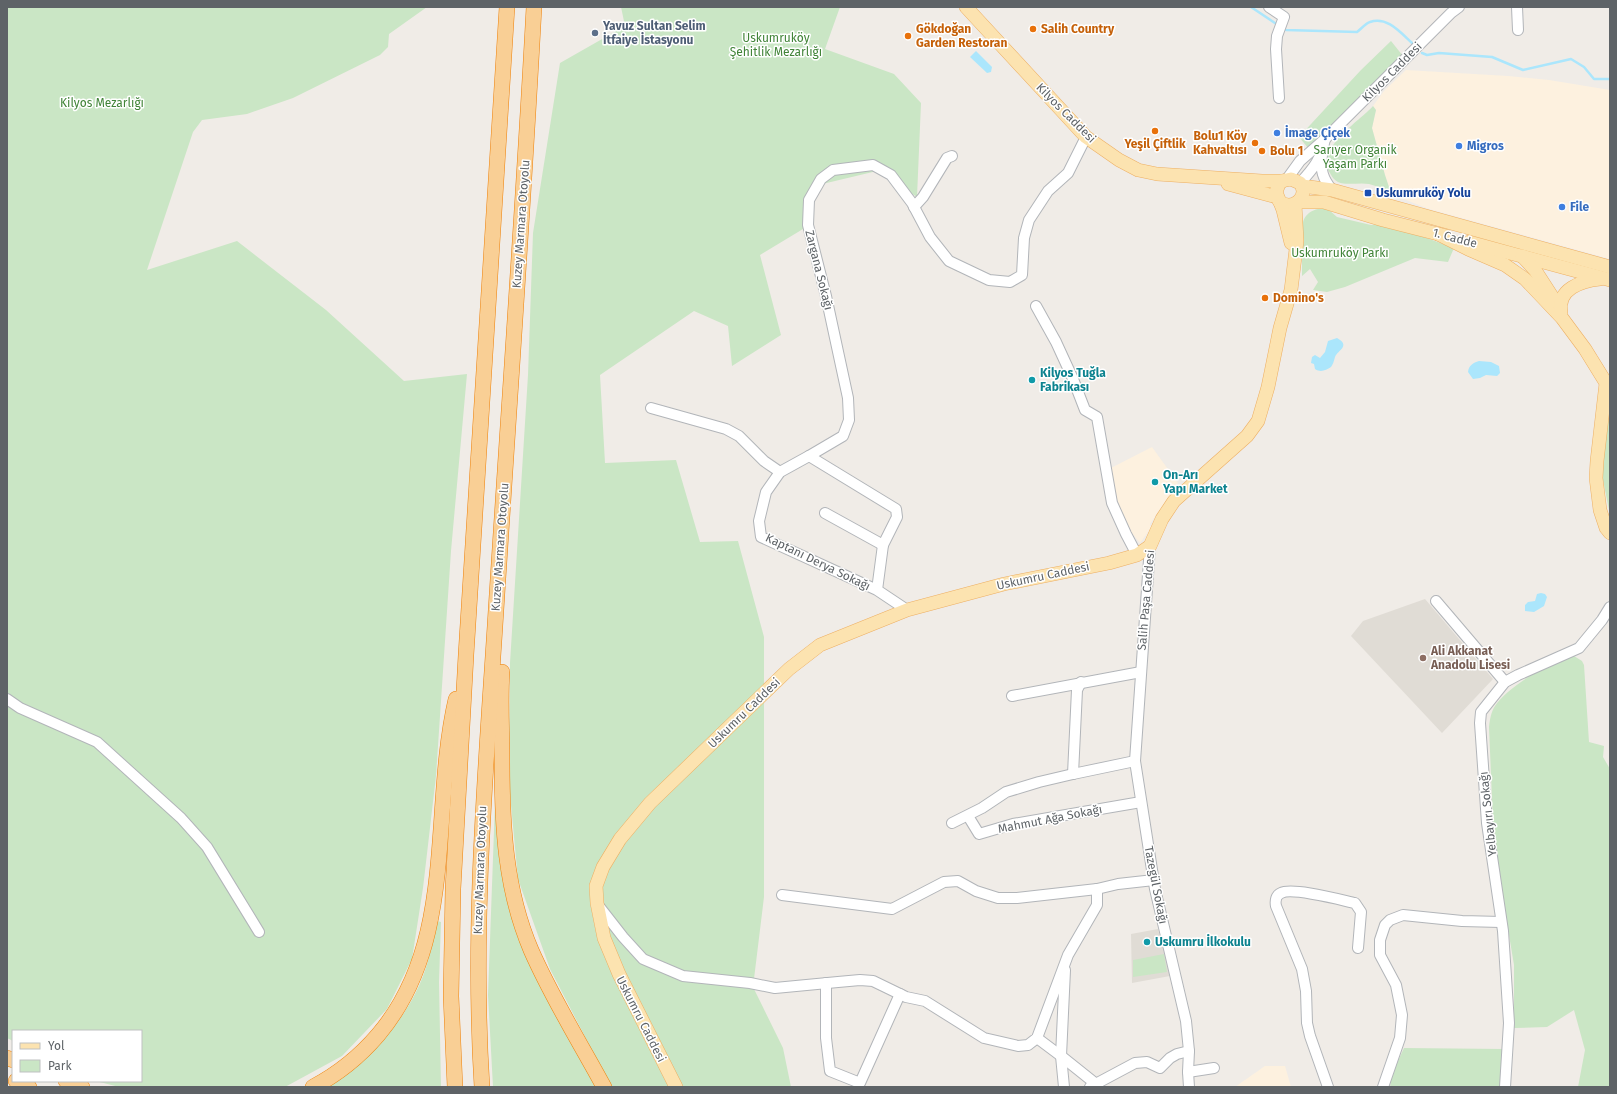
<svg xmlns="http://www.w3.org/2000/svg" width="1617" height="1094" font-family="'Fira Sans',sans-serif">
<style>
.commercial{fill:#fdf1df}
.education{fill:#e0dcd5}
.green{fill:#cae6c5}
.water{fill:#abe6fc}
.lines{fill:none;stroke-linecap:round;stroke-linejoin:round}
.stream{stroke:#abe6fc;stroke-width:2.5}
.minor-casing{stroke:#b2b5b9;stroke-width:12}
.major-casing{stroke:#edaf63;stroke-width:14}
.highway-casing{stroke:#ee8008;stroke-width:16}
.minor{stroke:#fff;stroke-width:10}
.major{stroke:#fce3b0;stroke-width:13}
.highway{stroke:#f9cf95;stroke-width:15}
.food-dot{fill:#e8710a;stroke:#fff;stroke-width:1.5}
.service-dot{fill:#5c6f8a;stroke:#fff;stroke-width:1.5}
.shop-dot{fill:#3f7fe0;stroke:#fff;stroke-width:1.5}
.transit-dot{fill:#1a4fb4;stroke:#fff;stroke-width:1.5}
.culture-dot{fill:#0f9aa8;stroke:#fff;stroke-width:1.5}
.education-dot{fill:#8d6e63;stroke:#fff;stroke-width:1.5}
.labels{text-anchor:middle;stroke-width:3;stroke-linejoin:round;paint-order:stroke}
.service-label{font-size:12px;font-weight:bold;fill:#4e5e75;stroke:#fff;text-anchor:start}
.food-label{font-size:12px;font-weight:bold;fill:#c56008;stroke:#fff;text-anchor:start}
.park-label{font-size:12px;fill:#418438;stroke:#fff}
.street-label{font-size:12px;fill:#5e6367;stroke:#fff}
.shop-label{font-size:12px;font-weight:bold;fill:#366cbe;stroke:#fff;text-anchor:start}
.transit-label{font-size:12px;font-weight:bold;fill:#164399;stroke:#fff;text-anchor:start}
.culture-label{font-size:12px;font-weight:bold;fill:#0d838f;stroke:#fff;text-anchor:start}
.education-label{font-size:12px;font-weight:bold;fill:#785e54;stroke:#fff;text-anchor:start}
</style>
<rect width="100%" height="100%" fill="#f0ece7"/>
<!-- commercial -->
<g class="commercial">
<path d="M 1406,70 L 1508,76 L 1549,80 L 1610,90 L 1610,259 L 1429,209 L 1396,196 L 1390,190 L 1385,175 L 1372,128 L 1376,110 L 1373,106 L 1384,91 Z"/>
<path d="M 1152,447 L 1178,483 L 1150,524 L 1151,528 L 1140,543 L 1130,531 L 1116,500 L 1109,469 Z"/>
<path d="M 1265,1066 L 1285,1066 L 1291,1087 L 1235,1087 Z"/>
</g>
<!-- education -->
<g class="education">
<path d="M 1425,599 L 1493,679 L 1442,733 L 1351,636 L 1363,621 Z"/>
<path d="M 1158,929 L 1170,976 L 1132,983 L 1131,934 Z"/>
</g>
<!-- green -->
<g class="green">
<path d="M 7,7 L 427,7 L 389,34 L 388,47 L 380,55 L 293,98 L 247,114 L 202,120 L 193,132 L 147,270 L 237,241 L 326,310 L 404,381 L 467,374 L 451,551 L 436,776 L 423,888 L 412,959 L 387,1009 L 342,1056 L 285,1087 L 119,1087 L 96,1081 L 141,1081 L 141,1031 L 13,1031 L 13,1041 L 7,1038 Z"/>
<path d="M 621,7 L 840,7 L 825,49 L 894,74 L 921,103 L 917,197 L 877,171 L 814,186 L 808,226 L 760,255 L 781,335 L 732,366 L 728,326 L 694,311 L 600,375 L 605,463 L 676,460 L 700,542 L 738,541 L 764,637 L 764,897 L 753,987 L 783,1048 L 791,1087 L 611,1087 L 550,969 L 518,879 L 509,784 L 510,663 L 528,375 L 533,233 L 560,63 L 625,26 Z"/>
<path d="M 1391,41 L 1403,56 L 1363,94 L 1309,149 L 1299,137 L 1361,70 Z"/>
<path d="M 1373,106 L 1376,110 L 1372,128 L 1385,175 L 1390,190 L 1395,194 C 1386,191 1378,186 1369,184 C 1359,182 1347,186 1338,182 C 1334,180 1332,177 1330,173 C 1314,149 1360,121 1373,106 Z"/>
<path d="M 1322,208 L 1329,210 L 1337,217 L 1371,225 L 1382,224 L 1413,233 L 1454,248 L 1448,262 L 1415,258 L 1345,287 L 1327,292 L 1313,290 L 1318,282 L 1310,269 L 1302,276 C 1302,267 1302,257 1302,247 C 1302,229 1298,212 1322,208 Z"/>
<path d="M 1610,388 L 1610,515 L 1600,465 Z"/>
<path d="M 1574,656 L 1582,661 L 1584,665 L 1589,742 L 1604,746 L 1603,757 L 1610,769 L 1610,1087 L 1578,1087 L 1585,1050 L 1574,1010 L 1547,1027 L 1514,1028 L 1514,965 L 1504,905 L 1493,823 L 1489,727 C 1490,719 1491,712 1495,706 C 1507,687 1552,660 1574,656 Z"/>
<path d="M 495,803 L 498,803 L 505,876 L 598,1087 L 493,1087 L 488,995 Z"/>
<path d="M 437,921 L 441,922 L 439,982 L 441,1087 L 328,1087 C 364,1066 395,1032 415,994 C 427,972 432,946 437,921 Z"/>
<path d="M 1164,954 L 1167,972 L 1133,977 L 1133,960 Z"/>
<path d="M 1404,1048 L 1504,1049 L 1500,1087 L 1390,1087 L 1392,1074 Z"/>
</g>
<!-- water -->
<g class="water">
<path d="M 976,51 L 992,67 L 991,72 L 987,73 L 970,57 Z"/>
<path d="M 1337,338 C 1351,346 1338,350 1335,357 C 1334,361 1333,364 1331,367 C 1326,370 1321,373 1315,369 L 1314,364 L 1311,363 L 1312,357 L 1315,355 L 1320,358 L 1325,352 L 1328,341 Z"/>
<path d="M 1479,361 L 1491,362 L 1499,366 L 1500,373 L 1497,376 L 1486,375 L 1480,378 L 1473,379 L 1468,372 C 1469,365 1473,363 1479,361 Z"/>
<path d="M 1541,593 L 1545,594 L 1547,597 L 1544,606 L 1534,612 L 1525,611 L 1525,605 L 1528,602 L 1535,601 L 1537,594 Z"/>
</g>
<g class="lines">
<!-- stream -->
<g class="stream">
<path d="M 1251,7 L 1278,25"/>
<path d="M 1282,28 L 1286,30 L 1357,32 C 1361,29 1366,23 1370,22 C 1387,16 1400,32 1412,43"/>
<path d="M 1422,53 L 1427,55 L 1439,53 L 1492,57 L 1523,70 L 1571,59 L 1584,67 L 1594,79 L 1610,79"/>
</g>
<defs>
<g id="minor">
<path d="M 1269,7 L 1284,17 L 1277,36 L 1276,49 L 1279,98"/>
<path d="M 1517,7 L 1518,30"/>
<path d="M 1322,155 C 1320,170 1323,179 1332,190"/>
<path d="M 1287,179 L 1300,161 L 1325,139 L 1451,13 L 1459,7"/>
<path d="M 1300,183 C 1314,168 1321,159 1325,139"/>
<path d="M 914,207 L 923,197 L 947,158 L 952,156"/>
<path d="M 1036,306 L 1056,342 L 1073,379 L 1085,410 L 1097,417 L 1112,503 L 1126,534 L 1137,555"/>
<path d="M 651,408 L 726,429 L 739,436 L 764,461 L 780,472"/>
<path d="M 809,456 L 843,436 L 849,420 L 848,398 L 826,296 L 808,225 L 809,200 L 821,179 L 833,170 L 873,165 L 891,175 L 912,203 L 930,237 L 949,261 L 989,280 L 1010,282 L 1022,275 L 1024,238 L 1029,220 L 1048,191 L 1068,173 L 1086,137"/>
<path d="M 825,513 L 883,545"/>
<path d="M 1150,546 L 1135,761 L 1155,889 L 1186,1021 L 1189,1051 L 1188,1072 L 1189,1087"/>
<path d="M 877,590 L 883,545 L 897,517 L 896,509 L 809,456 L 780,472 L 766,492 L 759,521 L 761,537 L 877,590 L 907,610"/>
<path d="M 1436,601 L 1505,682"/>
<path d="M 1012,696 L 1141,672"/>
<path d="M 7,699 L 20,708 L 97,742 L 181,818 L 207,847 L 259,932"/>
<path d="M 1073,774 L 1077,690 L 1081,682"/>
<path d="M 968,816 L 979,834 L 1013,824 L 1141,802"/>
<path d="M 952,823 L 982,808 L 1006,792 L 1039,782 L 1073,774 L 1135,761"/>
<path d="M 782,895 L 892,909 L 944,882 L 958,881 L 976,891 L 998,898 L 1017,898 L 1097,889 L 1118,884 L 1154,880"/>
<path d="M 598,905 L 623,937 L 643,959 L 683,976 L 750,983 L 775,988 L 838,982 L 860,980 L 873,981 L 906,997 L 925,1001 L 984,1038 L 1018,1046 L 1028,1045 L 1037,1038 L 1068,955 L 1097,905 L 1097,889"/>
<path d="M 826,983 L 826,1038 L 830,1071 L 860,1083 L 900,994"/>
<path d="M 1037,1038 L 1061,1056 L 1096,1084"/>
<path d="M 1188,1072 L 1214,1068"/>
<path d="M 1064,1087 L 1061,1056 L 1065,970"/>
<path d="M 1090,1087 L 1135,1063 L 1147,1062 L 1160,1068 L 1170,1058 L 1177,1054 L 1189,1051"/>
<path d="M 1328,1087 L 1310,1036 L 1307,1023 L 1306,991 L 1302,969 L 1276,906 C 1275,901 1276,895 1281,893 C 1292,887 1341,900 1355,903 L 1361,912 L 1358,948"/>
<path d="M 1383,1087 L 1400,1038 L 1402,1015 L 1396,985 L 1380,955 L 1380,940 L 1385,925 L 1390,920 L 1403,915 L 1462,921 L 1501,922"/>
<path d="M 1505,1087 L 1509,1023 L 1503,931 L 1487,823 L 1480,723 L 1481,712 L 1505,682 L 1518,675 L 1579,648 L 1602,620 L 1610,607"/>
</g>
<g id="major">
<path d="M 966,7 L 1086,137 L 1119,160 L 1138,170 L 1157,174 L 1262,181 L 1282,181 L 1291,179 L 1300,183 C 1310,197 1292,212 1279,201"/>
<path d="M 1282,181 L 1279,184 L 1276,192 L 1283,210 L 1291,243"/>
<path d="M 1228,184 L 1277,197"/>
<path d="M 1302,186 L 1332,190 L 1610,267"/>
<path d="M 1299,202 L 1324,202 L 1383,220 L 1446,236"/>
<path d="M 1438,234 L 1468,249 L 1505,265 L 1525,279 L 1562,318 L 1585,349 L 1606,383 L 1597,461 L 1596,478 L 1600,510 L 1606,528 L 1610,533"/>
<path d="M 1469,242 L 1610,280"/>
<path d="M 1522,256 L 1535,270 L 1555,301"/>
<path d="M 1561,312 C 1557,289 1581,281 1600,279"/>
<path d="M 676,1087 L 619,974 L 604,938 L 597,903 L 596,886 L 603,867 L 620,839 L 650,803 L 789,669 L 820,645 L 907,610 L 1004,584 L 1109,563 L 1137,555 L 1150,546 L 1162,519 L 1174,501 L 1247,436 L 1258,421 L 1268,387 L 1280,328 L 1291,290 L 1297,241 L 1295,204"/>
</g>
<g id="highway">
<path d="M 502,672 C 500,701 502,731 502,760 C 502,825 505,889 531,950 C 552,998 579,1041 604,1087"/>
<path d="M 7,1058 L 13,1060"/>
<path d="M 16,1081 L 29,1087"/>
<path d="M 66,1081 L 82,1087"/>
<path d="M 313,1087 C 338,1074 360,1056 378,1035 C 458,941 430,811 456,699"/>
<path d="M 455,1087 L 451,996 L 453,889 L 466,655 L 507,7"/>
<path d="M 482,1087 C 472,932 485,780 495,626 C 508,419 523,213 534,7"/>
</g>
</defs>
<!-- minor casing -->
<use href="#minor" class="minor-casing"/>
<!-- major casing -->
<use href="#major" class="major-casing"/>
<!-- highway casing -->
<use href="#highway" class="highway-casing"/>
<!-- minor -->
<use href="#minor" class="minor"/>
<!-- major -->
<use href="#major" class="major"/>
<!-- highway -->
<use href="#highway" class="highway"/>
</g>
<!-- markers -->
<g class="food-dot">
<circle cx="1033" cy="29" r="4"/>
<circle cx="908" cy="36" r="4"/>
<circle cx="1155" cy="131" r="4"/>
<circle cx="1255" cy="143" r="4"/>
<circle cx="1262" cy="151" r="4"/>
<circle cx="1265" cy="298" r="4"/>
</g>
<circle class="service-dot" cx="595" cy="33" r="4"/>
<g class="shop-dot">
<circle cx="1277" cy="133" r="4"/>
<circle cx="1459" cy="146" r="4"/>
<circle cx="1562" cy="207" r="4"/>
</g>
<rect class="transit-dot" x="1364" y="189" width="8" height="8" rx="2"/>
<g class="culture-dot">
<circle cx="1032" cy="380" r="4"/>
<circle cx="1155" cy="482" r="4"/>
<circle cx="1147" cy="942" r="4"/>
</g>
<circle class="education-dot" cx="1423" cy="658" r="4"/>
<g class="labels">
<!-- service labels -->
<g class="service-label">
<text x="603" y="30">Yavuz Sultan Selim<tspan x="603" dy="14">İtfaiye İstasyonu</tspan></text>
</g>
<!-- food labels -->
<g class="food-label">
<text x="916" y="33">Gökdoğan<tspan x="916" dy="14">Garden Restoran</tspan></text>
<text x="1041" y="33">Salih Country</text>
<text x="1247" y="140" text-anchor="end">Bolu1 Köy<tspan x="1247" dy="14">Kahvaltısı</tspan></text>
<text x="1155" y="148" text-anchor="middle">Yeşil Çiftlik</text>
<text x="1270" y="155">Bolu 1</text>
<text x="1273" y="302">Domino's</text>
</g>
<!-- park labels -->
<g class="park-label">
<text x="776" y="42">Uskumruköy<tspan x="776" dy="14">Şehitlik Mezarlığı</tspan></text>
<text x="102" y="107">Kilyos Mezarlığı</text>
<text x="1355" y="154">Sarıyer Organik<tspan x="1355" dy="14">Yaşam Parkı</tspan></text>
<text x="1340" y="257">Uskumruköy Parkı</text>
</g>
<!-- street labels -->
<g class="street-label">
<text transform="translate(1392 72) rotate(-45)" y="4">Kilyos Caddesi</text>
<text transform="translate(1066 113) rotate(45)" y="4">Kilyos Caddesi</text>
<text transform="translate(521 224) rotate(-86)" y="4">Kuzey Marmara Otoyolu</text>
<text transform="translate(1455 238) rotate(15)" y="4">1. Cadde</text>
<text transform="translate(819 270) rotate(76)" y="4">Zargana Sokağı</text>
<text transform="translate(500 547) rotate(-86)" y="4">Kuzey Marmara Otoyolu</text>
<text transform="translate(818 562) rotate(26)" y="4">Kaptanı Derya Sokağı</text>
<text transform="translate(1043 576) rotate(-12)" y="4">Uskumru Caddesi</text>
<text transform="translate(1146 600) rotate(-85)" y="4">Salih Paşa Caddesi</text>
<text transform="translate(744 713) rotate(-44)" y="4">Uskumru Caddesi</text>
<text transform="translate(1488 814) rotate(-96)" y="4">Yelbayırı Sokağı</text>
<text transform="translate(1050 819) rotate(-11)" y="4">Mahmut Ağa Sokağı</text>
<text transform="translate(480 870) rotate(-88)" y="4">Kuzey Marmara Otoyolu</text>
<text transform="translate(1156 885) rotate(79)" y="4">Tazegül Sokağı</text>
<text transform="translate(641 1019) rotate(63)" y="4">Uskumru Caddesi</text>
</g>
<!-- shop labels -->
<g class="shop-label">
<text x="1285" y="137">İmage Çiçek</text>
<text x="1467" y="150">Migros</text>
<text x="1570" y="211">File</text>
</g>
<!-- transit labels -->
<g class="transit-label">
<text x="1376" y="197">Uskumruköy Yolu</text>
</g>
<!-- culture labels -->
<g class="culture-label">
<text x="1040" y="377">Kilyos Tuğla<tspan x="1040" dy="14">Fabrikası</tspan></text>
<text x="1163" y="479">On-Arı<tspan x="1163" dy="14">Yapı Market</tspan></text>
<text x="1155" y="946">Uskumru İlkokulu</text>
</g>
<!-- education labels -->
<g class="education-label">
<text x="1431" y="655">Ali Akkanat<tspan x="1431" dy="14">Anadolu Lisesi</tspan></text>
</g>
</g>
<!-- border -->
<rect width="1617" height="1094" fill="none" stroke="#5e6367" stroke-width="16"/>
<!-- legend -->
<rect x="12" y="1030" width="130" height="52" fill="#ffffff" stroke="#bfc1c2"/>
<rect x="20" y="1043" width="20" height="6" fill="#fce3b0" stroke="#bfc1c2"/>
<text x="48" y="1050" font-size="12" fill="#5e6367">Yol</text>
<rect x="20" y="1060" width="20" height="12" fill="#cae6c5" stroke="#bfc1c2"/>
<text x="48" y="1070" font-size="12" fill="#5e6367">Park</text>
</svg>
